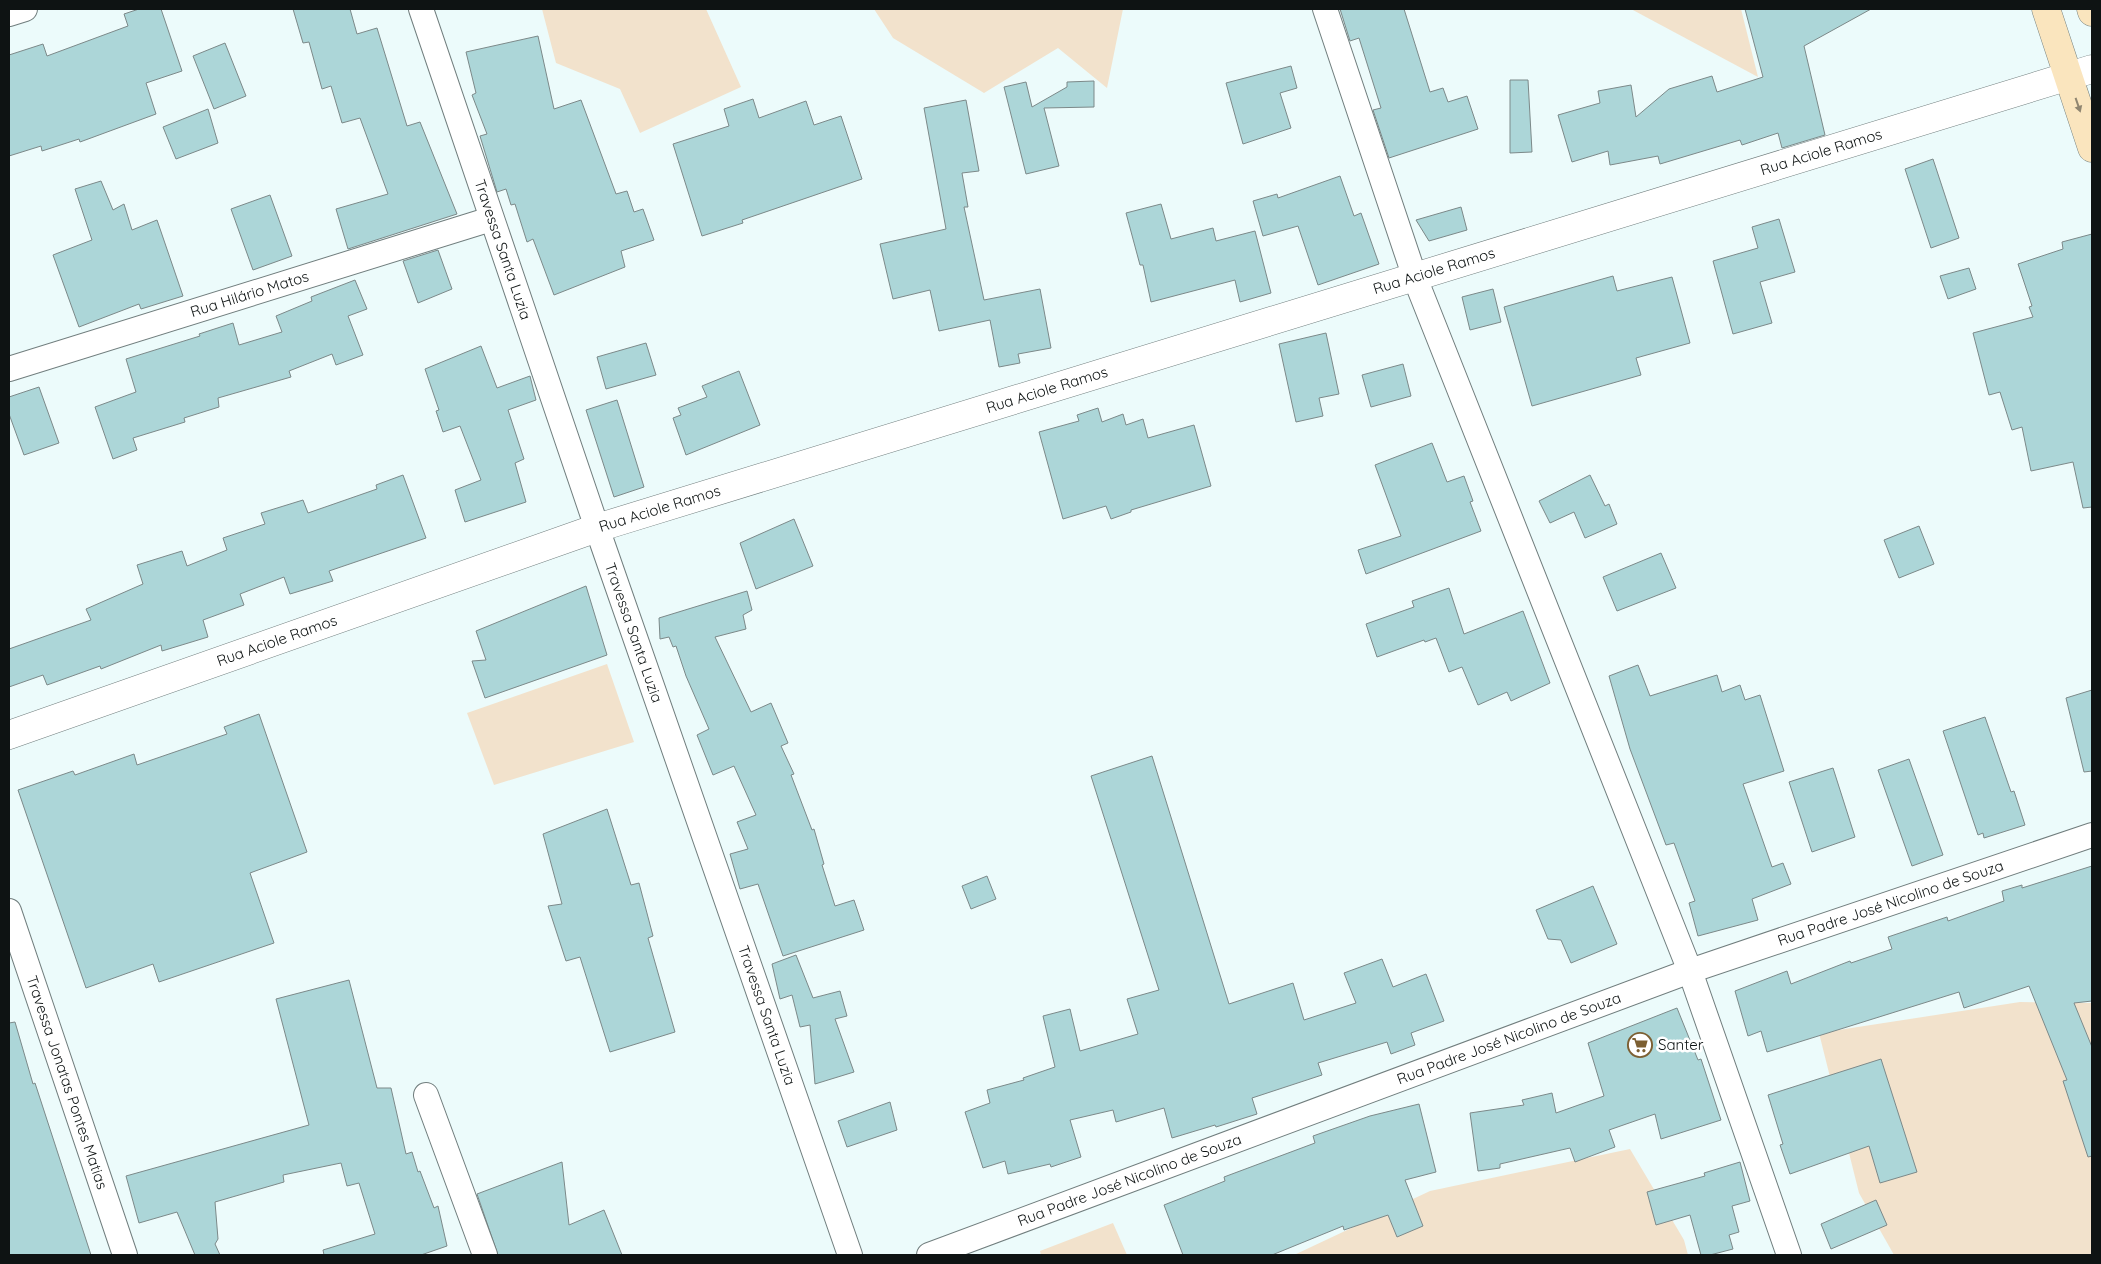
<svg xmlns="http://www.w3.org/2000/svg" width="2101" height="1264" font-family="Quicksand,sans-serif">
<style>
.green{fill:#f2e2cc}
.building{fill:#acd6d8;stroke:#7c8989}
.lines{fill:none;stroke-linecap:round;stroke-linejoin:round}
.minor-casing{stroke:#717e7e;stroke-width:26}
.tertiary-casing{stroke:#717e7e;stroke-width:29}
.secondary-casing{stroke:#717e7e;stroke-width:29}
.minor{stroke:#fff;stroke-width:24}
.tertiary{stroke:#fff;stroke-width:28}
.secondary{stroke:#fae5be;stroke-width:28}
.oneway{fill:#908671}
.labels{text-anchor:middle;stroke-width:5;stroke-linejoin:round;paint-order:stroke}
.street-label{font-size:15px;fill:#0e1313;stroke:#fff}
.poi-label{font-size:15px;fill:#0e1313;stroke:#fff;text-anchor:start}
</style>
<rect width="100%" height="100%" fill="#ecfbfb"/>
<!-- green -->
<g class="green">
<path d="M 542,9 L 706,9 L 741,87 L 640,133 L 620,89 L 556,63 Z"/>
<path d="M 874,9 L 1123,9 L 1107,88 L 1058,48 L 984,93 L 893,38 Z"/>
<path d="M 1631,9 L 1741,9 L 1758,77 Z"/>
<path d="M 607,664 L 634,742 L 494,785 L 467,713 Z"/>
<path d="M 2020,1002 L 2092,1003 L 2092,1255 L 1894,1255 L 1859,1193 L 1819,1033 Z"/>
<path d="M 1630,1149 L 1684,1240 L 1688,1255 L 1294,1255 L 1430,1191 Z"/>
<path d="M 1113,1223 L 1127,1255 L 1041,1255 L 1040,1251 Z"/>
</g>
<!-- building -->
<g class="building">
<path d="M 139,9 L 161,9 L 182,71 L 146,83 L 156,114 L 80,142 L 79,139 L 42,151 L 41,146 L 9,156 L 9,55 L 43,44 L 47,56 L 128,26 L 124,14 Z"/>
<path d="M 293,9 L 350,9 L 357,34 L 377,28 L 407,126 L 420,122 L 457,214 L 348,249 L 336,209 L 388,194 L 360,118 L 342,123 L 331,86 L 322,89 L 309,42 L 303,43 Z"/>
<path d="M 1340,9 L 1404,9 L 1430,92 L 1443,88 L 1448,102 L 1467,96 L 1478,129 L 1389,158 L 1373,110 L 1381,108 L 1359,38 L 1350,41 Z"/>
<path d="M 1745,9 L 1871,9 L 1804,46 L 1825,135 L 1782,148 L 1778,133 L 1742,145 L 1740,140 L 1660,164 L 1658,156 L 1610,165 L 1608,151 L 1572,162 L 1558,115 L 1600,103 L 1598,91 L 1631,85 L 1636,117 L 1669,89 L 1712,76 L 1717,92 L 1763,77 Z"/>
<path d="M 538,36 L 554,109 L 581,100 L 616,194 L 627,191 L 634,212 L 643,209 L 654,240 L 621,251 L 625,267 L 554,295 L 533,239 L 527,242 L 515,204 L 511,205 L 506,189 L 497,192 L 480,136 L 487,134 L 472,95 L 476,93 L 466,52 Z"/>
<path d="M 225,43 L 246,96 L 214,109 L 193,56 Z"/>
<path d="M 1291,66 L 1297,88 L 1280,93 L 1291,128 L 1243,144 L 1226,83 Z"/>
<path d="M 1510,80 L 1528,80 L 1532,152 L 1510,153 Z"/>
<path d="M 1094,81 L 1094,107 L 1044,108 L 1059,166 L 1026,174 L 1004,87 L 1026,82 L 1032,107 L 1067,87 L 1067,82 Z"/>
<path d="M 753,99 L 759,118 L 806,101 L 814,125 L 841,116 L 862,179 L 742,220 L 743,223 L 702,236 L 673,144 L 729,126 L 724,109 Z"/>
<path d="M 966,100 L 979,171 L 962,173 L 968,207 L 964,207 L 984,300 L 1040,289 L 1051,348 L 1018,354 L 1020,363 L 999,367 L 990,320 L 939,331 L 930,290 L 893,299 L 880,244 L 946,229 L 924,108 Z"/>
<path d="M 208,109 L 218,143 L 176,159 L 163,127 Z"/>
<path d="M 1933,159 L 1959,238 L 1931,248 L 1905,169 Z"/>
<path d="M 1340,176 L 1354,216 L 1361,213 L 1379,264 L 1318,285 L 1298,226 L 1263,236 L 1253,201 L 1277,194 L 1278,198 Z"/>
<path d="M 101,181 L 113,210 L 124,204 L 132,230 L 157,220 L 183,296 L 141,309 L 139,304 L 79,327 L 53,255 L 92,240 L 75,189 Z"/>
<path d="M 270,195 L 292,256 L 253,270 L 231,209 Z"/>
<path d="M 1161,204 L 1171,239 L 1213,228 L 1216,241 L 1255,231 L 1271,293 L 1240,302 L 1235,280 L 1151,302 L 1143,265 L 1140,265 L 1126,213 Z"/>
<path d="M 1461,207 L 1467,230 L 1429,241 L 1416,220 Z"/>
<path d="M 1779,219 L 1795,272 L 1760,282 L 1772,323 L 1733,334 L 1713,261 L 1758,248 L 1752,227 Z"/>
<path d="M 2092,234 L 2092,507 L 2083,508 L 2073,462 L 2031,471 L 2022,427 L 2012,430 L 2000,392 L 1989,395 L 1973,333 L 2033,317 L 2029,307 L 2032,306 L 2018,264 L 2063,249 L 2062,242 Z"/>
<path d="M 438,250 L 452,289 L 418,303 L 403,261 Z"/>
<path d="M 1969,268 L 1976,289 L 1948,299 L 1940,276 Z"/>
<path d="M 1613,276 L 1617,291 L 1672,277 L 1690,343 L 1636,358 L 1641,375 L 1532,406 L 1504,307 Z"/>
<path d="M 355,280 L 367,309 L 348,316 L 363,355 L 336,365 L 332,354 L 289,371 L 291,377 L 218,398 L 219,407 L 184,418 L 185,422 L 133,438 L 137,450 L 113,459 L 95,407 L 136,392 L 126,359 L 200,336 L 199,334 L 233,323 L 239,345 L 282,332 L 276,316 L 312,301 L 311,297 Z"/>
<path d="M 1493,289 L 1501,322 L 1470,330 L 1462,297 Z"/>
<path d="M 1326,333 L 1339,394 L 1319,398 L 1323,416 L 1296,422 L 1279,344 Z"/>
<path d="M 646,343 L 656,375 L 606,389 L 597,357 Z"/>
<path d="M 481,346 L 497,388 L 530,376 L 536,400 L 508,410 L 524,459 L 515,463 L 526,502 L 465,522 L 455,490 L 481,480 L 460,426 L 443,432 L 436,411 L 439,410 L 425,369 Z"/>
<path d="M 1403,364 L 1411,396 L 1371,407 L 1362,375 Z"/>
<path d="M 739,371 L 760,425 L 686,455 L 673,418 L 681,415 L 678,408 L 707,397 L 702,386 Z"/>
<path d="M 39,387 L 59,443 L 24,455 L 9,414 L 9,397 Z"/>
<path d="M 617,400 L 644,487 L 614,497 L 586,410 Z"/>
<path d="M 1098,408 L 1102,422 L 1123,414 L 1126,425 L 1143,419 L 1148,438 L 1194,425 L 1211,486 L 1131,510 L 1131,512 L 1111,519 L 1106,506 L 1063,519 L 1039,432 L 1079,421 L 1077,415 Z"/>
<path d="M 1432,443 L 1447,482 L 1464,476 L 1473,501 L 1470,502 L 1481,531 L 1366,574 L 1358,550 L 1401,536 L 1375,465 Z"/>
<path d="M 403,475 L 426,538 L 329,571 L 333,581 L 290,594 L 284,577 L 240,594 L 244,605 L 203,620 L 208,637 L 162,651 L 161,645 L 101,669 L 100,666 L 47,685 L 43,675 L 9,687 L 9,649 L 91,620 L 86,609 L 143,584 L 137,565 L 182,551 L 187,566 L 227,550 L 223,538 L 265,524 L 261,513 L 303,500 L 308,513 L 377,489 L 376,485 Z"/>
<path d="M 1590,475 L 1605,506 L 1609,504 L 1617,524 L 1585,538 L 1574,512 L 1550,523 L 1539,501 Z"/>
<path d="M 794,519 L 813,566 L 756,589 L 740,543 Z"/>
<path d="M 1919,526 L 1934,564 L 1899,578 L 1884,540 Z"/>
<path d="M 1661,553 L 1676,588 L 1617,611 L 1603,577 Z"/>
<path d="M 586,586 L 607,655 L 485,698 L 472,661 L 486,660 L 476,631 Z"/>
<path d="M 1449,588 L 1464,634 L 1523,611 L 1550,683 L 1511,701 L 1507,692 L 1478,705 L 1462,667 L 1449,672 L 1436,638 L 1425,642 L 1424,640 L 1377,657 L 1366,624 L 1414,607 L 1412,601 Z"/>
<path d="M 747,591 L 752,610 L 743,615 L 746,629 L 715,637 L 751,712 L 771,703 L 788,743 L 781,746 L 794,774 L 791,775 L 812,830 L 814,829 L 824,864 L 822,865 L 835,906 L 854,900 L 864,930 L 783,956 L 758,884 L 740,889 L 730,854 L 748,849 L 737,822 L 756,815 L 734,766 L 713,775 L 697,735 L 709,729 L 686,676 L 676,646 L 673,647 L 669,637 L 660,639 L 659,618 Z"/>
<path d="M 1638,665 L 1650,696 L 1717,675 L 1722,692 L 1740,685 L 1745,700 L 1760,695 L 1784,771 L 1743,784 L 1772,867 L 1783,863 L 1791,884 L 1752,899 L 1758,920 L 1698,936 L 1689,903 L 1695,901 L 1674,843 L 1666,845 L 1630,749 L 1609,676 Z"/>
<path d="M 2092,690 L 2092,771 L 2084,772 L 2066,698 Z"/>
<path d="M 259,714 L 307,852 L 250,873 L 274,943 L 159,982 L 153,964 L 86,988 L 18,790 L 73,771 L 75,775 L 134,754 L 137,765 L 227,734 L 224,727 Z"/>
<path d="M 1985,717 L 2011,792 L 2014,791 L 2025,825 L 1984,838 L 1983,833 L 1978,835 L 1943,731 Z"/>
<path d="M 1152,756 L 1229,1004 L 1293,983 L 1304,1020 L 1356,1003 L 1344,973 L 1382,959 L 1393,987 L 1426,974 L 1444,1021 L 1411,1033 L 1415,1045 L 1391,1054 L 1387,1042 L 1318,1063 L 1322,1075 L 1252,1098 L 1257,1114 L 1216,1127 L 1215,1125 L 1172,1138 L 1164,1108 L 1116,1122 L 1113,1110 L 1070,1120 L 1081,1157 L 1051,1167 L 1050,1164 L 1008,1174 L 1005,1161 L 983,1168 L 965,1112 L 990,1103 L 987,1090 L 1024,1080 L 1023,1078 L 1055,1067 L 1043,1016 L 1070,1009 L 1080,1051 L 1138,1034 L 1127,999 L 1159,990 L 1091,776 Z"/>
<path d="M 1909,759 L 1943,855 L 1912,866 L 1878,770 Z"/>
<path d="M 1833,768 L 1855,837 L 1812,852 L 1789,782 Z"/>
<path d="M 607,809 L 631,885 L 639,883 L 653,936 L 648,938 L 675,1032 L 610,1052 L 580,957 L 566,961 L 548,906 L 562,904 L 543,834 Z"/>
<path d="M 2092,866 L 2092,1001 L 2074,1003 L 2092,1047 L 2092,1156 L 2088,1157 L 2063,1081 L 2067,1080 L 2029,986 L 1964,1008 L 1959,992 L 1767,1052 L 1761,1031 L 1748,1036 L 1735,991 L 1787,971 L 1791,984 L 1850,961 L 1851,963 L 1892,949 L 1888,937 L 1947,917 L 1948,921 L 2004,901 L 2002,891 L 2022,885 L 2022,888 Z"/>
<path d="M 987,876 L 996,899 L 971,909 L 962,886 Z"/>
<path d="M 1593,886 L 1617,944 L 1571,963 L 1561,940 L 1548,939 L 1536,910 Z"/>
<path d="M 796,955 L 813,998 L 840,991 L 847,1016 L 835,1019 L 854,1072 L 815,1084 L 810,1025 L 800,1027 L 792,995 L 780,999 L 772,964 Z"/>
<path d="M 349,980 L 377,1088 L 391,1088 L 406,1154 L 412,1152 L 418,1172 L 420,1171 L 434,1208 L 438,1206 L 447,1246 L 421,1255 L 324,1255 L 323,1250 L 375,1234 L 359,1183 L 347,1186 L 341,1163 L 283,1175 L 284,1182 L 215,1202 L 218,1239 L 215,1244 L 220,1255 L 195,1255 L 177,1212 L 139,1223 L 126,1176 L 309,1125 L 276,999 Z"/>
<path d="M 1677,1008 L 1698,1060 L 1701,1059 L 1721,1120 L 1661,1139 L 1655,1114 L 1609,1130 L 1615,1147 L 1575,1162 L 1570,1148 L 1500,1164 L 1500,1168 L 1478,1171 L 1470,1113 L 1524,1105 L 1522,1100 L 1552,1093 L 1556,1113 L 1604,1096 L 1588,1043 Z"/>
<path d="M 15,1022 L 33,1084 L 35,1083 L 91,1255 L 9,1255 L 9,1023 Z"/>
<path d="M 1881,1059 L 1917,1172 L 1880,1183 L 1869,1146 L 1790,1174 L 1780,1145 L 1783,1144 L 1768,1095 Z"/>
<path d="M 890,1102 L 897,1130 L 847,1147 L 838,1121 Z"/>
<path d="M 1419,1104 L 1436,1172 L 1405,1180 L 1423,1226 L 1397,1237 L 1388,1215 L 1344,1230 L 1343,1226 L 1272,1255 L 1183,1255 L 1164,1205 L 1225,1181 L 1224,1177 L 1315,1143 L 1313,1136 L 1370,1116 Z"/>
<path d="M 562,1162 L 569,1225 L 604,1210 L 622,1255 L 498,1255 L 477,1194 Z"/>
<path d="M 1740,1162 L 1750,1201 L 1732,1206 L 1739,1232 L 1729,1235 L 1733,1249 L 1710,1255 L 1701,1255 L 1690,1215 L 1656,1225 L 1647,1192 L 1705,1176 L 1704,1173 Z"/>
<path d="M 1876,1200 L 1887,1225 L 1831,1249 L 1821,1224 Z"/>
</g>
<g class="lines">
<defs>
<g id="minor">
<path id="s1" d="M 421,9 L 597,528 L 850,1255"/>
<path d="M 1325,9 L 1415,278 L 1690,971 L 1789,1255"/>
<path d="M 9,14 L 25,9"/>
<path id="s2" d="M 9,369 L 491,219"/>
<path id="s3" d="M 9,911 L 125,1255"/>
<path d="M 426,1095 L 485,1255"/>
<path id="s4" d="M 929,1255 L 1690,971 L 2092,835"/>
</g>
<g id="tertiary">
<path id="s5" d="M 9,735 L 597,528 L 2092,69"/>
</g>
<g id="secondary">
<path d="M 2046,9 L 2092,148"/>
<path d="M 2091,9 L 2092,12"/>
</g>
</defs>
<!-- minor casing -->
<use href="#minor" class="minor-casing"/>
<!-- tertiary casing -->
<use href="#tertiary" class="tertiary-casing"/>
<!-- secondary casing -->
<use href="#secondary" class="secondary-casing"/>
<!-- minor -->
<use href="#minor" class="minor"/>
<!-- tertiary -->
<use href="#tertiary" class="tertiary"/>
<!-- secondary -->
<use href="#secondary" class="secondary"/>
</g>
<!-- one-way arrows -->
<defs><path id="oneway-solid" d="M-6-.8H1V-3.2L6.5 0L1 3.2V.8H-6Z" transform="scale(1.25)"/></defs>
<use class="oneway" href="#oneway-solid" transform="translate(2078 105) rotate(71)"/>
<!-- icons -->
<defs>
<symbol id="supermarket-ring" viewBox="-11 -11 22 22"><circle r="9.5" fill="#fff" stroke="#7c5f32" stroke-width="1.5"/><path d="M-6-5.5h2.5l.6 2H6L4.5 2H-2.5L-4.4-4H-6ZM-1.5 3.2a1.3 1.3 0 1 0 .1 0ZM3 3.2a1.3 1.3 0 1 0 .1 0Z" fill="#7c5f32"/></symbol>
</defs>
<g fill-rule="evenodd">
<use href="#supermarket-ring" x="1626" y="1031" width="28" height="28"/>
</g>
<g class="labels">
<!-- street labels -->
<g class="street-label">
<text dy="5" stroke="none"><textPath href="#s5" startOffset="1904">Rua Aciole Ramos</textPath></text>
<text dy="5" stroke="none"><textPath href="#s1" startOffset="254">Travessa Santa Luzia</textPath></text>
<text dy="5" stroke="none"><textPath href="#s5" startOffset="1499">Rua Aciole Ramos</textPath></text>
<text dy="5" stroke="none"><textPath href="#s2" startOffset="252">Rua Hilário Matos</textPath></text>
<text dy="5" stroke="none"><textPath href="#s5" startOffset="1094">Rua Aciole Ramos</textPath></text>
<text dy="5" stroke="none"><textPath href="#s5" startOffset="689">Rua Aciole Ramos</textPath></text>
<text dy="5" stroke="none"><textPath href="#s1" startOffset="659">Travessa Santa Luzia</textPath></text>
<text dy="5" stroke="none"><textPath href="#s5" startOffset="284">Rua Aciole Ramos</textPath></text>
<text dy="5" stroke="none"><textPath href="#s4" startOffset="1024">Rua Padre José Nicolino de Souza</textPath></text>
<text dy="5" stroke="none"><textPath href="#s1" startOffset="1064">Travessa Santa Luzia</textPath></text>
<text dy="5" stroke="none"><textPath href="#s4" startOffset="619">Rua Padre José Nicolino de Souza</textPath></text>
<text dy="5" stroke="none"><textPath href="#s3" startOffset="181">Travessa Jonatas Pontes Matias</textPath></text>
<text dy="5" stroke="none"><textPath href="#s4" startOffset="214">Rua Padre José Nicolino de Souza</textPath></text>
</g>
<!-- poi labels -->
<g class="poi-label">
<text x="1658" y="1050">Santer</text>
</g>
</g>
<!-- border -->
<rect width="2101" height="1264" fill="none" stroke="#0e1313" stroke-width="20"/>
</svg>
